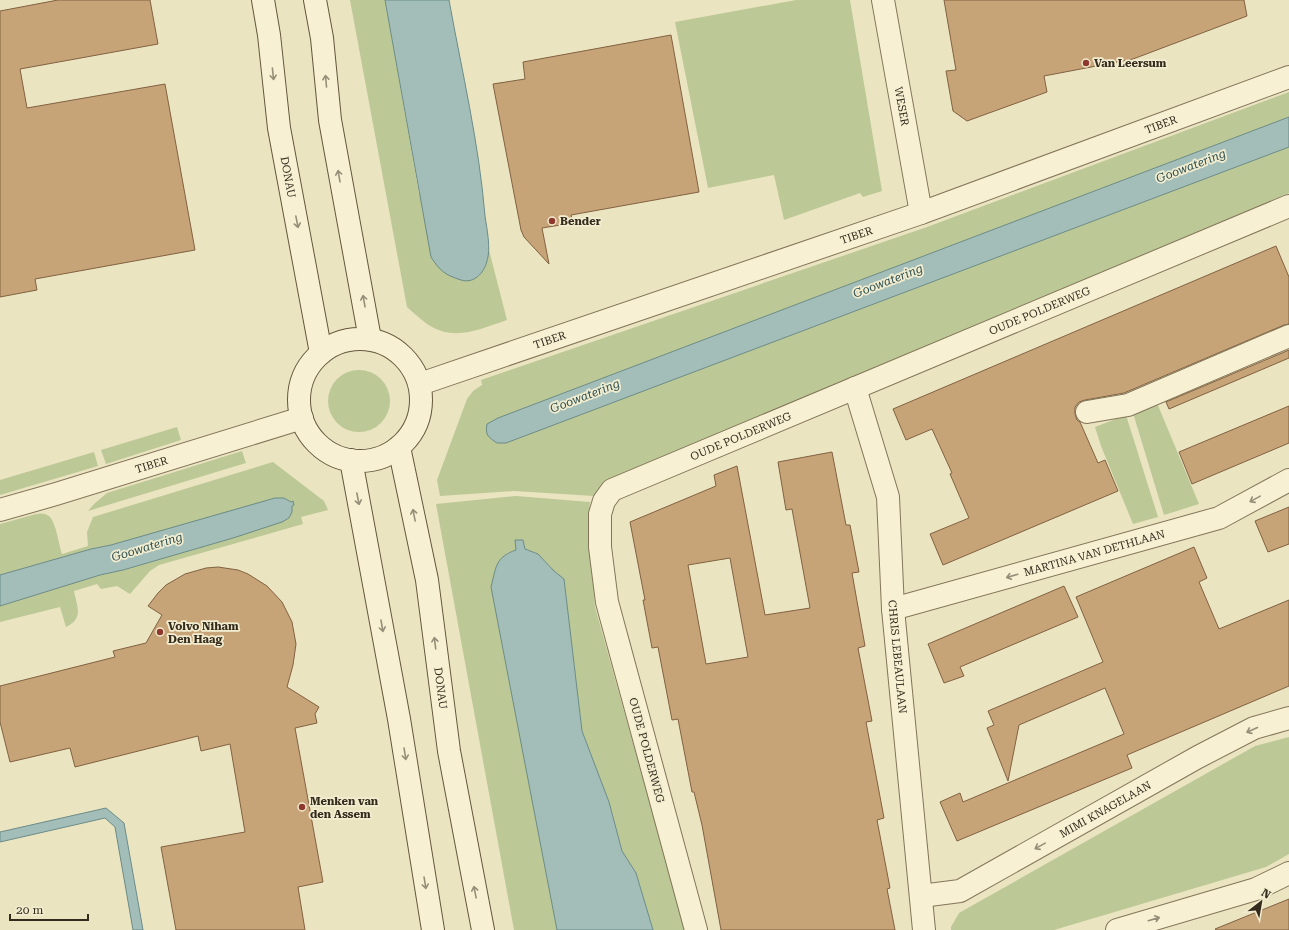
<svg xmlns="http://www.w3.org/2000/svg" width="1289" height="930" font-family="'Roboto Serif',serif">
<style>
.green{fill:#bcc895}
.water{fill:#a3beb9;stroke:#6b8b87}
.building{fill:#c7a378;stroke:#816241;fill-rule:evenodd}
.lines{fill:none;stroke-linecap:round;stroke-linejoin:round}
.street-casing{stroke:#837559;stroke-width:24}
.secondary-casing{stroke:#65563d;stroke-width:24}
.street{stroke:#f7f0d3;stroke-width:22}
.secondary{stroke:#f7f0d3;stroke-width:22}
.oneway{stroke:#968e78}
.poi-dot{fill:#8f382d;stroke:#f3edd0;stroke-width:1.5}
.labels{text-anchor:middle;stroke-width:3.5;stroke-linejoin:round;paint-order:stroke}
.poi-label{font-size:11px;font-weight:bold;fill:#342b1d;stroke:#f3edd0;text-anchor:start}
.street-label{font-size:11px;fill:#342b1d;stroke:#f3edd0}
.water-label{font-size:12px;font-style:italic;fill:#2d5053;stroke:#f3edd0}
</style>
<rect width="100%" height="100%" fill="#ebe4c1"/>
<!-- green -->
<g class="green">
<path d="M 350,0 L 385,0 L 419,194 L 488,261 L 488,246 L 507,320 C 483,328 456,341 432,327 C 423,322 415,314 407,307 Z"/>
<path d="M 796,0 L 850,0 L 882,191 L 863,197 L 860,193 L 784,220 L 774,175 L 708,188 L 675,22 Z"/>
<path d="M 1289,92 L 1289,117 L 498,418 L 497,443 L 506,443 L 1289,147 L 1289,193 L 601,485 L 594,496 L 514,491 L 440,496 L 437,480 L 467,399 L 473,391 L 482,385 L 481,380 L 927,227 Z"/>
<circle cx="359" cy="401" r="31"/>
<path d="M 1157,403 L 1199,504 L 1164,515 L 1133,413 Z"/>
<path d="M 1126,415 L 1158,517 L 1133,524 L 1101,446 L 1095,427 Z"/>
<path d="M 177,427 L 181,440 L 106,464 L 101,450 Z"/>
<path d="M 242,451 L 246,463 L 88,511 L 94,504 L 107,493 Z"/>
<path d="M 94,452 L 98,466 L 0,495 L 0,480 Z"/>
<path d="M 273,462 L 324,501 L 328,510 L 301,517 L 303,524 L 159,565 L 150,571 L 130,594 L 117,586 L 101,589 L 97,584 L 74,591 C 77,607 84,618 66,627 L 60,607 L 0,622 L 0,606 L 100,575 L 123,570 L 233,538 L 292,512 L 291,502 L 284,498 L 111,545 L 91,549 L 0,575 L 0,524 L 36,514 C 41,513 45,513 49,516 C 56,522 59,545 62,554 L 88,546 L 87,532 L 93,517 Z"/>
<path d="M 516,496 L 590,502 L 588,516 L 595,607 L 685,930 L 653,930 L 636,873 L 622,851 L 609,802 L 582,731 L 564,579 L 554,571 L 538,554 L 525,549 L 523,540 L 516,550 L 507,553 L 491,587 L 557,930 L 514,930 L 436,504 Z"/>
<path d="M 1289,737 L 1289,854 L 1266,867 L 1054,930 L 951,930 L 951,927 L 959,913 L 1255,746 Z"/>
</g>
<!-- water -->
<g class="water">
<path d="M 385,0 L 449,0 C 462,72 479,143 485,216 C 487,230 491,248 487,261 C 484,273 474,284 461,280 C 445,275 440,271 431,257 Z"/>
<path d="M 1289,117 L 1289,147 L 506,443 L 497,443 C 488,437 485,435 487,424 L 498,418 Z"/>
<path d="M 275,498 L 284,498 L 291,502 L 293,501 L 294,505 L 292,506 L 292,512 L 289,518 L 282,522 L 233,538 L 123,570 L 100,575 L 0,606 L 0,575 L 91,549 L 111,545 Z"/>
<path d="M 515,540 L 523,540 L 525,549 L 538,554 L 554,571 L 564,579 L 582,731 L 609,802 L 622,851 L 636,873 L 653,930 L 557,930 L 491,587 C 496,568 495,557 516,550 Z"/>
<path d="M 106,808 L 124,823 L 143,930 L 133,930 L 115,827 L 105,818 L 0,842 L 0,832 Z"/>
</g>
<!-- building -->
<g class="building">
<path d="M 58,0 L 150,0 L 158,44 L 20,69 L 27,108 L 165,84 L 195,250 L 35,279 L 37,290 L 0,297 L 0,11 Z"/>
<path d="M 944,0 L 1244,0 L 1247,16 L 1133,59 L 1044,76 L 1047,92 L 967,121 L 953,111 L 946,71 L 956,70 Z"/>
<path d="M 671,35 L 699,192 L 571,215 L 573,223 L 542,228 L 549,264 L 524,237 L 521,230 L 493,84 L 525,79 L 523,62 Z"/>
<path d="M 1276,246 L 1289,277 L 1289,324 L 1284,325 L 1124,393 L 1085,400 L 1079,402 L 1075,407 L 1075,414 L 1077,420 L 1080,422 L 1098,463 L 1105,460 L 1118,491 L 943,565 L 930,534 L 969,518 L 950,474 L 952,473 L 932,429 L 906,440 L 893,409 Z"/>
<path d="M 1289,350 L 1289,358 L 1169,409 L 1166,402 Z"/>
<path d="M 1289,406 L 1289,443 L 1192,484 L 1179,452 Z"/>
<path d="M 832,452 L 846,525 L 850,525 L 859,572 L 852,573 L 865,646 L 858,648 L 872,721 L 866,722 L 884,818 L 877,820 L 890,888 L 887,889 L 895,930 L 721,930 L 702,825 L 694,792 L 692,792 L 678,719 L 672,720 L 658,647 L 652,648 L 643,600 L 645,600 L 630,522 L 716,486 L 714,475 L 737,466 L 765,615 L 810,608 L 792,509 L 786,510 L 778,462 ZM 730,558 L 748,657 L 706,664 L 688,565 Z"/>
<path d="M 1289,507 L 1289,544 L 1268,552 L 1255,521 Z"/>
<path d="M 1194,547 L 1207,578 L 1199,582 L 1219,629 L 1289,600 L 1289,686 L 1127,755 L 1132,768 L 957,841 L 940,802 L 960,793 L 963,802 L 1124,734 L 1105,688 L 1019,725 L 1008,781 L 987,728 L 994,725 L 988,711 L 1103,662 L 1076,597 Z"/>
<path d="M 218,567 L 238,570 L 248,574 L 267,586 L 282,602 L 292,622 L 296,644 L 293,665 L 287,687 L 319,707 L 315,714 L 317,723 L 295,728 L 323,882 L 298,887 L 305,930 L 176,930 L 161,847 L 245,832 L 230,744 L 201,751 L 198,736 L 75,767 L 70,748 L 10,762 L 0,722 L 0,686 L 115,657 L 113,651 L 146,643 L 162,615 L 148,606 L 158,593 L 166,585 L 185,574 L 206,568 Z"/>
<path d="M 1064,586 L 1078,617 L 960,667 L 964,676 L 944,683 L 928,644 Z"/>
<path d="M 1289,899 L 1289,930 L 1216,930 L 1215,929 Z"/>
</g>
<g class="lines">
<defs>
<g id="street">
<path id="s1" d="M 883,0 L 921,213"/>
<path id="s2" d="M 420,384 L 921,213 L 1289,77"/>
<path id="s3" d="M 855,388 L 888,497 L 893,609 L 924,930"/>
<path d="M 1087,412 L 1128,405 L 1289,336"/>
<path id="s4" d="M 0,510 L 56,494 L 302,418"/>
<path id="s5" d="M 893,609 L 1219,518 L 1289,480"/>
<path id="s6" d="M 921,896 L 960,891 L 1198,757 L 1254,728 L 1289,718"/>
<path id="s7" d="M 696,930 L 607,602 L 600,547 L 600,514 L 604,501 L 612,490 L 1289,206"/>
<path d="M 1117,930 L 1256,889 L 1289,873"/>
</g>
<g id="secondary">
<path id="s8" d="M 263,0 L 269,35 L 279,128 L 321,353"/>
<path d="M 315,0 L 322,38 L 330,120 L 370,339"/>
<circle cx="360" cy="400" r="61"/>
<path id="s9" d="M 399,447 L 427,580 L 449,751 L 483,930"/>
<path d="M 351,460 L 399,719 L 433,930"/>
</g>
</defs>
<!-- street casing -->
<use href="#street" class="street-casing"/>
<!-- secondary casing -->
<use href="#secondary" class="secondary-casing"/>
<!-- street -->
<use href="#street" class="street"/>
<!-- secondary -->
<use href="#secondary" class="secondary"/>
</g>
<!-- one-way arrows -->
<defs><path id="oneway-shaft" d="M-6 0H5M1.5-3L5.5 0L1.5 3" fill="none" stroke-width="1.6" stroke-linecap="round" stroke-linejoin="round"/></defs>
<g class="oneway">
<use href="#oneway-shaft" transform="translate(273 74) rotate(84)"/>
<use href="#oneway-shaft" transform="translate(326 81) rotate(-95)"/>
<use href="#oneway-shaft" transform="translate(339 176) rotate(-100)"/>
<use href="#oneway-shaft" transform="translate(297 222) rotate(79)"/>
<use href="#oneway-shaft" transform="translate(364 301) rotate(-100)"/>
<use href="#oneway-shaft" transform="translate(358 499) rotate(79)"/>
<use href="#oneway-shaft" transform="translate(1255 499) rotate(151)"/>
<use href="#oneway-shaft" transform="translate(414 515) rotate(-101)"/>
<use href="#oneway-shaft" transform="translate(1012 576) rotate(164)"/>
<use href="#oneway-shaft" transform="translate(382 626) rotate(80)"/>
<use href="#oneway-shaft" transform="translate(435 643) rotate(-97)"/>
<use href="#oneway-shaft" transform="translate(1252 730) rotate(156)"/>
<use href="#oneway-shaft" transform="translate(405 754) rotate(81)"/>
<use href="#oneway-shaft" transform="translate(1040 846) rotate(151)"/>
<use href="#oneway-shaft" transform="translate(425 883) rotate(81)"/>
<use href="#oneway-shaft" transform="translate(475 892) rotate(-101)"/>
<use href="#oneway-shaft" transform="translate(1154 919) rotate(-16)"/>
</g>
<!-- markers -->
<g class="poi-dot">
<circle cx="1086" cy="63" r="4"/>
<circle cx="552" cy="221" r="4"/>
<circle cx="160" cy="632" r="4"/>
<circle cx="302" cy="807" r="4"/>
</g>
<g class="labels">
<!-- poi labels -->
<g class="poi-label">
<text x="1094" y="67">Van Leersum</text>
<text x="560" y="225">Bender</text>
<text x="168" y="630">Volvo Niham<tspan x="168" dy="13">Den Haag</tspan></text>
<text x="310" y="805">Menken van<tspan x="310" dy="13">den Assem</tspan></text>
</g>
<!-- street labels -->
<g class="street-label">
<text dy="4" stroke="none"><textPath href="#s1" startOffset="108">WESER</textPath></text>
<text dy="4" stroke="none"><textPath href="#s2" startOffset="785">TIBER</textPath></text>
<text dy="4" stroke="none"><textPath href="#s8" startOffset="179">DONAU</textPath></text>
<text dy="4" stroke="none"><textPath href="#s2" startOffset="461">TIBER</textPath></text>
<text dy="4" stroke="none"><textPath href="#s7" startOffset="919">OUDE POLDERWEG</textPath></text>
<text dy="4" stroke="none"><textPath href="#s2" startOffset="137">TIBER</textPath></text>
<text dy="4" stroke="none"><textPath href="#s7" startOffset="595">OUDE POLDERWEG</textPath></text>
<text dy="4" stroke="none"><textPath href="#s4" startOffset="158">TIBER</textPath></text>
<text dy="4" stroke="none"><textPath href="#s5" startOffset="209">MARTINA VAN DETHLAAN</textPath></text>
<text dy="4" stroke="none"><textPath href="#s3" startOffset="274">CHRIS LEBEAULAAN</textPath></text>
<text dy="4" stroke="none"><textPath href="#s9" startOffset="245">DONAU</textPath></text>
<text transform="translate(647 750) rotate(75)" y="4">OUDE POLDERWEG</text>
<text dy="4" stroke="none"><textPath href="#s6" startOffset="206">MIMI KNAGELAAN</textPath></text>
</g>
<!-- water labels -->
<g class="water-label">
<text transform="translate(1191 166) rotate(-21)" y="4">Goowatering</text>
<text transform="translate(888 281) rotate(-21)" y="4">Goowatering</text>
<text transform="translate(585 396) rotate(-21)" y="4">Goowatering</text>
<text transform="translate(147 547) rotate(-17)" y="4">Goowatering</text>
</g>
</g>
<!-- north arrow -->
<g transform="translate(1261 902) rotate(31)" stroke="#f3edd0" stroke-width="3" paint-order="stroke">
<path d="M0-3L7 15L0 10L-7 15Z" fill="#342b1d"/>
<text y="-6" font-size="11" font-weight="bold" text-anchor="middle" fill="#342b1d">N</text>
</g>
<!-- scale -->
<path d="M10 914v6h78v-6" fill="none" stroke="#342b1d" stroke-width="2"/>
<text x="16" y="914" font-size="12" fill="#342b1d" stroke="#f3edd0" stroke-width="3" paint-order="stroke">20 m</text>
</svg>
